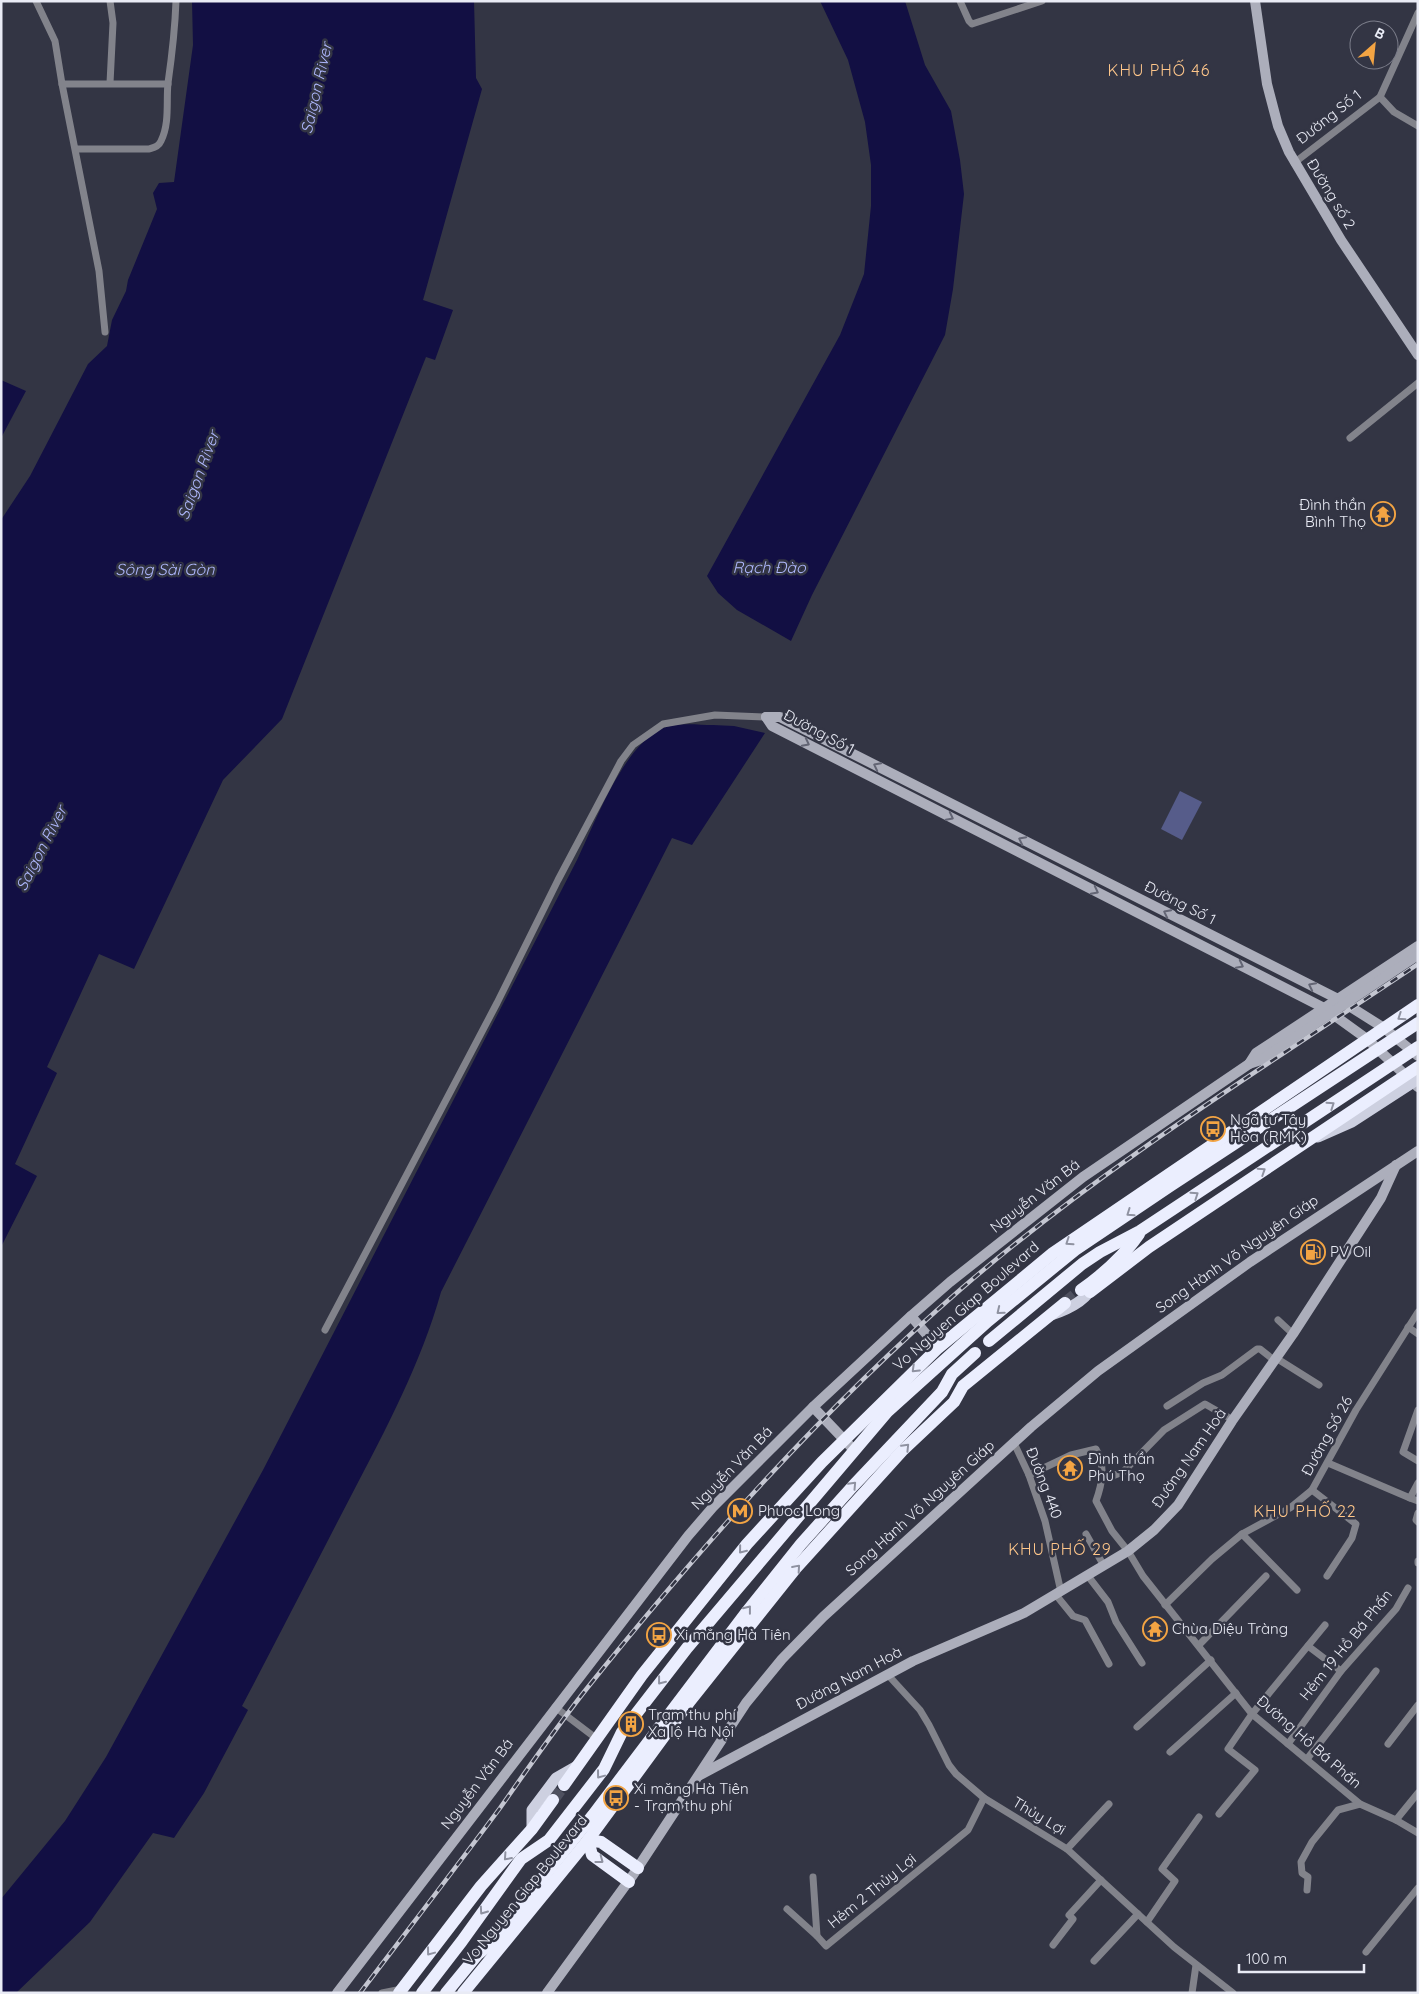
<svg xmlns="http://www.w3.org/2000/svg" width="1419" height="1994" font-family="Quicksand,sans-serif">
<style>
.green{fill:#565c8a}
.water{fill:#120f43}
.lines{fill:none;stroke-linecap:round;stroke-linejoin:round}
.highway-tunnel{stroke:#4e505f;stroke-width:12;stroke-dasharray:12 6;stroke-linecap:butt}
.street{stroke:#82838b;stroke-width:7}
.secondary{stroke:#acaebb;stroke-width:10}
.primary{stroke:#cdd0e0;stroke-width:11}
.highway{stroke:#ebeefe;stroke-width:12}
.rail-casing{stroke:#c4c6d1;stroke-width:4.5}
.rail{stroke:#333544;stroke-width:2.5;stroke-dasharray:8;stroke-linecap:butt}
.oneway{stroke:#636574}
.oneway2{stroke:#8f92a1}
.labels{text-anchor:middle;stroke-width:5;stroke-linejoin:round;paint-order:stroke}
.street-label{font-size:15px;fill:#e9ebf5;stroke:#333544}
.poi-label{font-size:15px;fill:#e9ebf5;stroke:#333544;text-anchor:start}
.neighbourhood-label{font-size:16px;letter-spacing:1px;fill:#fec68a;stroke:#333544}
.water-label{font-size:16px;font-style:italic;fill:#afb8fe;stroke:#333544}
</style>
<rect width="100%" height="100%" fill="#333544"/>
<!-- green -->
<path class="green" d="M 1180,791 L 1202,802 L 1182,840 L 1161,829 Z"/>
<!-- water -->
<g class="water">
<path d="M 192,1 L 474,1 L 476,78 L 482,89 L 423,300 L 453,310 L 435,360 L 426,357 L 282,719 L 223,780 L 134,969 L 99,954 L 47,1067 L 57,1073 L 15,1164 L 37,1176 L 1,1247 L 1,520 L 30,476 L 88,364 L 107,346 L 112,320 L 126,291 L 128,280 L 157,209 L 153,193 L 159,183 L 174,182 L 193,45 Z"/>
<path d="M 820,1 L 905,1 L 925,65 L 951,111 L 960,160 L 964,194 L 953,289 L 945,335 L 812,595 L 791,641 L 737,610 L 718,593 L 707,576 L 840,335 L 864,274 L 871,206 L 871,165 L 865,122 L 848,60 Z"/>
<path d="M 1,380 L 26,391 L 1,438 Z"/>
<path d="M 713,725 L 734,726 L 765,733 L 692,845 L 672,838 L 441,1292 C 421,1363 386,1429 352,1494 C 315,1565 279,1636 242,1706 L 248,1710 L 204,1793 L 174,1838 L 153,1833 L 90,1922 L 16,1993 L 1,1993 L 1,1899 L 65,1821 L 106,1757 L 263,1470 L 577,860 C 596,821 623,746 663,728 C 678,722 698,725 713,725 Z"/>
</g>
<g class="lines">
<!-- highway-tunnel -->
<g class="highway-tunnel">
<path d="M 1065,1303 L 1081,1290"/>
<path d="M 622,1732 L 636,1714"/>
<path d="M 553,1800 L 564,1785"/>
</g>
<!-- street -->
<g class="street">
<path d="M 36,1 L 55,41 L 62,84 L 99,271 L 105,332"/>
<path d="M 110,1 L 113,23 L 110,83"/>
<path d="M 960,1 L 969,21 L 972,24 L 1042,1"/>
<path d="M 62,84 L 168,84"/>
<path d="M 1380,97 L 1394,112 L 1418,126"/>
<path d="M 76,149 L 149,149 C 155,147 159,146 161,141 C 170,123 166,101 168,83 C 172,55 175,29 176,1"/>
<path d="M 1294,163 L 1380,97 L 1418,13"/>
<path d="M 1350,438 L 1418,383"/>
<path d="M 1278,1320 L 1293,1334"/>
<path d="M 1408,1327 L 1418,1334"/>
<path d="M 325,1330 L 497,1003 L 558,880 L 621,761 L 633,745 L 663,724 L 715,715 L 766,717"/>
<path d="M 1276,1358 L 1319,1385"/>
<path d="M 1167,1406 L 1203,1383 L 1222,1375 L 1257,1349 L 1260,1349 L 1275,1361"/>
<path d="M 1418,1410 L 1403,1452 L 1418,1461"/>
<path d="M 1014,1443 L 1029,1475 L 1045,1521 L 1061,1592"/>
<path d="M 1328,1463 L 1410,1498 L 1418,1483"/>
<path d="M 1029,1475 L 1071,1455 L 1096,1449 C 1106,1466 1102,1484 1096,1501 L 1112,1531 L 1128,1551 L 1143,1576 L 1252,1714 L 1360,1804 L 1396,1820 L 1418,1833"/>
<path d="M 1102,1480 L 1123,1472 L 1164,1430 L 1205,1404 L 1233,1420"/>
<path d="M 1312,1490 L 1356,1524 L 1352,1538 L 1327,1576"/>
<path d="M 1410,1498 L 1418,1501"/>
<path d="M 1418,1513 L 1416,1520 L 1418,1522"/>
<path d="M 1086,1534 L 1104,1566"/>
<path d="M 1242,1534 L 1297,1590"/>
<path d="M 1418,1561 L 1418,1563"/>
<path d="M 1088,1576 L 1108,1602 L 1116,1622 L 1142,1663"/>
<path d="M 1056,1595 L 1073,1616 L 1085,1620 L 1109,1664"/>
<path d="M 1165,1605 L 1212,1559 L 1242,1534 L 1290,1508 L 1312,1490 L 1356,1410 L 1418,1312"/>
<path d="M 1199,1645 L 1266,1576"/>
<path d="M 1308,1646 L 1341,1671"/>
<path d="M 888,1675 L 920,1710 L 929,1725 L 949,1765 L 956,1774 L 984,1798 L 1067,1849 L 1174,1947 L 1233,1993"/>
<path d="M 555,1707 L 597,1739"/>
<path d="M 1137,1727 L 1211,1660"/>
<path d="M 1288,1744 L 1341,1671 L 1396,1609 L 1408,1588"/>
<path d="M 1388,1744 L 1418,1705"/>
<path d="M 1170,1752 L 1236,1693"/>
<path d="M 1307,1759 L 1376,1671"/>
<path d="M 1219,1814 L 1255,1770 L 1228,1749 L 1252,1714 L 1325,1625"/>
<path d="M 1396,1820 L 1418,1793"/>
<path d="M 1067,1849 L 1109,1804"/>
<path d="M 813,1877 L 817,1936 L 826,1946 L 968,1830 L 984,1798"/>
<path d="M 1307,1890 L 1308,1877 L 1302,1873 L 1301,1862 L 1312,1842 L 1338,1810 L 1360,1804"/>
<path d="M 787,1909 L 817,1936"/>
<path d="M 1147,1922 L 1175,1881 L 1162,1869 L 1199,1817"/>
<path d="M 1053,1945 L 1073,1919 L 1069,1915 L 1101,1880"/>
<path d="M 1366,1952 L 1418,1888"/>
<path d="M 1094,1961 L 1138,1914"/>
<path d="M 382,1993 L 402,1989"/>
<path d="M 1192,1993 L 1196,1965"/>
</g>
<!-- secondary -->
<g class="secondary">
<path d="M 1255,1 L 1267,84 L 1278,126 L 1289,152 L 1341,240 L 1418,355"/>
<path d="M 766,717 L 772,726 L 1324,1008 L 1367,1039 L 1418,1087"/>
<path d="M 766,717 L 780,717 L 1338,999 L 1384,1028 L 1418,1056"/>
<path d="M 1249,1064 L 1256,1053 L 1418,946"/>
<path d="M 911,1316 L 938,1348"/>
<path d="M 813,1407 L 854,1450"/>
<path d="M 700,1775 L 913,1661 L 1024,1613 L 1128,1551 L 1154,1530 L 1178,1505 L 1232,1421 L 1293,1334 L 1381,1198 L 1396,1165"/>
<path d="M 337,1993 L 688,1536 L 713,1507 L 813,1407 L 911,1316 L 950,1282 L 1083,1177 L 1249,1064 L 1261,1060 L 1418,955"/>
<path d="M 547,1993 L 633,1875 L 746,1703 L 782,1659 L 823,1617 L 1031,1427 L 1098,1371 L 1250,1262 L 1418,1151"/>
</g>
<!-- primary -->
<g class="primary">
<path d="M 1318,1137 L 1352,1122 L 1418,1079"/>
<path d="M 1051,1315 C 1066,1310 1087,1301 1093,1285"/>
<path d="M 532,1829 L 532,1810 L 556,1778 L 577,1766"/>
</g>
<!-- highway -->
<g class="highway">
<path d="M 1081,1290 C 1102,1275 1124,1256 1139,1234"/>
<path d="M 1090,1292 L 1149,1247 L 1418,1067"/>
<path d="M 989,1341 L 1082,1264 L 1100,1252 L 1140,1231 L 1418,1047"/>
<path d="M 636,1714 L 687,1648 L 887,1412 L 988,1321 L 1075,1250 L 1170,1186 L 1418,1023"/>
<path d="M 564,1785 L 642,1675 L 747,1544 L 822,1462 L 938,1348 L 1053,1253 L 1418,1005"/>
<path d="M 629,1882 L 592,1855 L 588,1840 L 601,1842 L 638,1868"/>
<path d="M 399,1993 L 481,1886 L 532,1829 L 553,1800"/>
<path d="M 422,1993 L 462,1941 L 521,1859 L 549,1840 L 604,1769 L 622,1732"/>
<path d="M 446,1993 L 478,1954 L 489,1945 L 593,1815 L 745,1614 L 801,1544 L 853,1486 L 942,1392 L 952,1374 L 975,1353"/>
<path d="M 463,1993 L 588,1840 L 690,1701 L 796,1568 L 902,1451 L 954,1402 L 963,1386 L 1065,1303"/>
</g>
<defs>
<path id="rail" d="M 360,1993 C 407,1931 454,1870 500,1808 C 529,1767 557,1726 588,1687 C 702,1545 823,1409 961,1289 C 1102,1167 1263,1068 1418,964"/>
</defs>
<!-- rail casing -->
<use href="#rail" class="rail-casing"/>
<!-- rail -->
<use href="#rail" class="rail"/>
</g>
<!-- one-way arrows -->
<defs><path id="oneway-chevron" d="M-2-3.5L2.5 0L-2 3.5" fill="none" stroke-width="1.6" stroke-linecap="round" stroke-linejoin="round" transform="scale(1.25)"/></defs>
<g class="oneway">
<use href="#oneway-chevron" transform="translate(806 743) rotate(27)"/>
<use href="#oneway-chevron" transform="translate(877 766) rotate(-153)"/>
<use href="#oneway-chevron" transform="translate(950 817) rotate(27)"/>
<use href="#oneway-chevron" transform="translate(1022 840) rotate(-153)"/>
<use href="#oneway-chevron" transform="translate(1095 891) rotate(27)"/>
<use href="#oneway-chevron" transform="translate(1167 913) rotate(-153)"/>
<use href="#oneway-chevron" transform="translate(1240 965) rotate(27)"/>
<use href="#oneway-chevron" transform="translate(1312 986) rotate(-153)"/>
</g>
<g class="oneway2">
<use href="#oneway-chevron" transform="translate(1401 1017) rotate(146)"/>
<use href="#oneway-chevron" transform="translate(1331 1105) rotate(-34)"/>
<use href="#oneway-chevron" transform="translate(1262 1171) rotate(-33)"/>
<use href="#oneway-chevron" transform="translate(1195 1195) rotate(-34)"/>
<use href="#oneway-chevron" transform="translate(1130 1213) rotate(145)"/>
<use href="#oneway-chevron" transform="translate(1069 1242) rotate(146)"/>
<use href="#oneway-chevron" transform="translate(1000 1311) rotate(141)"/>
<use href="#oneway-chevron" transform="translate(915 1369) rotate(136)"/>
<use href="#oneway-chevron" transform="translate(906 1447) rotate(-46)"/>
<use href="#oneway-chevron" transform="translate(853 1485) rotate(-47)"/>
<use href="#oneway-chevron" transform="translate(742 1550) rotate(129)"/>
<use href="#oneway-chevron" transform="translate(797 1568) rotate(-49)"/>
<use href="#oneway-chevron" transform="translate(748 1609) rotate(-52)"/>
<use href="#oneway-chevron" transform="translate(661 1681) rotate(128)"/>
<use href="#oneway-chevron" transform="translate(600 1775) rotate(127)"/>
<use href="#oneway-chevron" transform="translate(507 1857) rotate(132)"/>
<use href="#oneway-chevron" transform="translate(600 1860) rotate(37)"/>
<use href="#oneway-chevron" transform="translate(483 1911) rotate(125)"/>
<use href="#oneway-chevron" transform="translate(430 1952) rotate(127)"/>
</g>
<!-- icons -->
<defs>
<symbol id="temple-ring" viewBox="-11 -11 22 22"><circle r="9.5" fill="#333544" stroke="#f3a443" stroke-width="1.5"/><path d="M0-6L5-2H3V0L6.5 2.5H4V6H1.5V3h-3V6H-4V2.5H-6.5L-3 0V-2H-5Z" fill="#f3a443"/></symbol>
<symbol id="bus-ring" viewBox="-11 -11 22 22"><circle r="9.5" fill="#333544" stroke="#f3a443" stroke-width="1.5"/><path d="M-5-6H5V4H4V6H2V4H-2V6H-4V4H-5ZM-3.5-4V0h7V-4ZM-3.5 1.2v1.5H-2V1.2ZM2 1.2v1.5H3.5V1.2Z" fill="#f3a443"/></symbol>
<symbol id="fuel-ring" viewBox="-11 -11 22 22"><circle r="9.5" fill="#333544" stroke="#f3a443" stroke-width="1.5"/><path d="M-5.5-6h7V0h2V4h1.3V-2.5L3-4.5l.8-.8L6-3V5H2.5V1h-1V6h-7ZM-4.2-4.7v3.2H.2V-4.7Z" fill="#f3a443"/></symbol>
<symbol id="metro-ring" viewBox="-11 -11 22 22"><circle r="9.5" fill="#333544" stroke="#f3a443" stroke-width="1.5"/><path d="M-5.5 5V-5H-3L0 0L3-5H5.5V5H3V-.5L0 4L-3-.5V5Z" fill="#f3a443"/></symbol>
<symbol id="building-ring" viewBox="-11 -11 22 22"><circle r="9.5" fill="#333544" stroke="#f3a443" stroke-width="1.5"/><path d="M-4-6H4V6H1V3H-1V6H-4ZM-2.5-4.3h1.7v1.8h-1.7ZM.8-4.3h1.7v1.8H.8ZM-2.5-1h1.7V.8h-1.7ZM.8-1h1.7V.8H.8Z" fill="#f3a443"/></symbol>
</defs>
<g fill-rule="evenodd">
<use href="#temple-ring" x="1369" y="500" width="28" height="28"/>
<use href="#bus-ring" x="1199" y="1115" width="28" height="28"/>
<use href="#fuel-ring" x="1299" y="1238" width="28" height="28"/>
<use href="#temple-ring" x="1056" y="1454" width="28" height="28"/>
<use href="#metro-ring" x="726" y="1497" width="28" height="28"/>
<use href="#temple-ring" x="1141" y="1615" width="28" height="28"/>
<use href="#bus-ring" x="645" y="1621" width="28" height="28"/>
<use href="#building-ring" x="617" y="1710" width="28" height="28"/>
<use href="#bus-ring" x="602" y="1784" width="28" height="28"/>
</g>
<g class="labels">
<!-- street labels -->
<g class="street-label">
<text transform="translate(1329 117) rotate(-38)" y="5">Đường Số 1</text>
<text transform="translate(1331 194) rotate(59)" y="5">Đường số 2</text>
<text transform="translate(819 732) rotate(28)" y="5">Đường Số 1</text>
<text transform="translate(1180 903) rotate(27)" y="5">Đường Số 1</text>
<text transform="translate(1035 1196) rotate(-38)" y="5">Nguyễn Văn Bá</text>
<text transform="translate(1237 1254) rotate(-35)" y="5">Song Hành Võ Nguyên Giáp</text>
<text transform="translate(966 1306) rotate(-41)" y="5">Vo Nguyen Giap Boulevard</text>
<text transform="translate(1327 1436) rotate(-61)" y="5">Đường Số 26</text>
<text transform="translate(1189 1458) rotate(-55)" y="5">Đường Nam Hoà</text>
<text transform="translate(732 1468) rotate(-46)" y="5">Nguyễn Văn Bá</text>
<text transform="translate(1044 1483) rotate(69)" y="5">Đường 440</text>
<text transform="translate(920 1508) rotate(-42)" y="5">Song Hành Võ Nguyên Giáp</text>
<text transform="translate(1346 1645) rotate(-51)" y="5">Hẻm 19 Hồ Bá Phấn</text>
<text transform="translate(849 1678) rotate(-28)" y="5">Đường Nam Hoà</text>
<text transform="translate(1309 1742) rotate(41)" y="5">Đường Hồ Bá Phấn</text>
<text transform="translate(477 1784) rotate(-53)" y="5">Nguyễn Văn Bá</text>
<text transform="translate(1039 1816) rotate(31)" y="5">Thủy Lợi</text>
<text transform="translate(525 1890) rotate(-51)" y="5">Vo Nguyen Giap Boulevard</text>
<text transform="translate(872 1891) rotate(-39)" y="5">Hẻm 2 Thủy Lợi</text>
</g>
<!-- poi labels -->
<g class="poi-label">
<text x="1366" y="510" text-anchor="end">Đình thần<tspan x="1366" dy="17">Bình Thọ</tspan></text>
<text x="1230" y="1125">Ngã tư Tây<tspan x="1230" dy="17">Hòa (RMK)</tspan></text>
<text x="1330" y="1257">PV Oil</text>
<text x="1088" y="1464">Đình thần<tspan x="1088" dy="17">Phú Thọ</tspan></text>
<text x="758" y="1516">Phuoc Long</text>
<text x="1172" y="1634">Chùa Diệu Tràng</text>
<text x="676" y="1640">Xi măng Hà Tiên</text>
<text x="648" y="1720">Trạm thu phí<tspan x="648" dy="17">Xa lộ Hà Nội</tspan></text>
<text x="634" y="1794">Xi măng Hà Tiên<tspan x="634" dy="17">- Trạm thu phí</tspan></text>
</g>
<!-- neighbourhood labels -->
<g class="neighbourhood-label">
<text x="1159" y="76">KHU PHỐ 46</text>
<text x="1305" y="1517">KHU PHỐ 22</text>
<text x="1060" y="1555">KHU PHỐ 29</text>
</g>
<!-- water labels -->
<g class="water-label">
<text transform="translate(316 88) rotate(-77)" y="6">Saigon River</text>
<text transform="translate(198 475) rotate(-70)" y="6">Saigon River</text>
<text x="769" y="573">Rạch Đào</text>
<text x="165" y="575">Sông Sài Gòn</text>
<text transform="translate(41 848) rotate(-63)" y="6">Saigon River</text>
</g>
</g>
<!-- border -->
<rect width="1419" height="1994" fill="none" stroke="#e9ebf5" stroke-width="5"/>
<!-- north arrow -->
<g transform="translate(1374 45) rotate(27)"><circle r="24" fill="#333544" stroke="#7c7e8b"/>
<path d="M0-4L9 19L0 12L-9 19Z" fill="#f3a443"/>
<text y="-8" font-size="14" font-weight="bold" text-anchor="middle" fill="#e9ebf5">B</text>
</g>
<!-- scale -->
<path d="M1239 1964v8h125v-8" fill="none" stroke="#e9ebf5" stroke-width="2.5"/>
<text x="1246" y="1964" font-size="15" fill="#e9ebf5" stroke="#333544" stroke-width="4" paint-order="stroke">100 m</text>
</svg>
